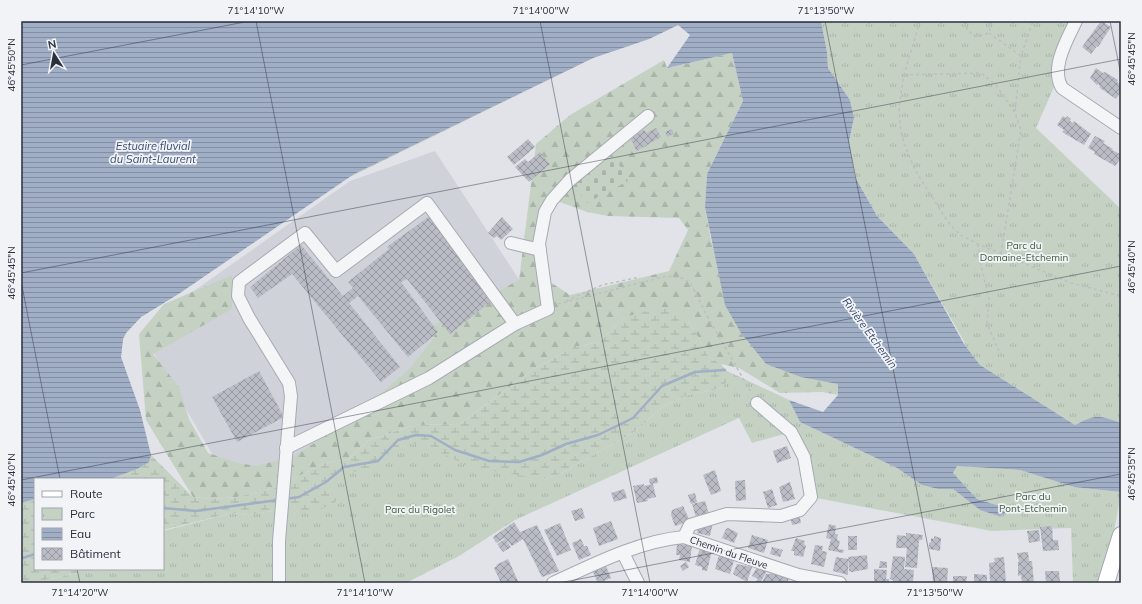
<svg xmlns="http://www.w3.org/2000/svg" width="1142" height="604" font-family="Mulish,sans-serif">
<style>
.built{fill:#d0d2da}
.forest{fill:url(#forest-firs);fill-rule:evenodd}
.wetland{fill:url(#wetland-marsh)}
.cemetery{fill:url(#cemetery-stones)}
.park{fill:url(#park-tufts)}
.water{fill:url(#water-rules)}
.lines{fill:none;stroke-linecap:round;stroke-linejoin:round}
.stream{stroke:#a0aec6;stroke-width:2.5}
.building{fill:url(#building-cross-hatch)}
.minor-casing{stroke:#a7aab3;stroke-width:14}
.major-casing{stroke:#a2a7b3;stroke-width:18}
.path{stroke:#bcbec3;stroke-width:1.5;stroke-dasharray:3 3;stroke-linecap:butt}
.minor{stroke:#f4f5f7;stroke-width:12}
.major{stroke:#fff;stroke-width:16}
.ticks{fill:none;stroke:#2b303f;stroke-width:1;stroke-opacity:0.45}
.labels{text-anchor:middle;stroke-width:3.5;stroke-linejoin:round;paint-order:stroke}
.park-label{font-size:10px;fill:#3c5a3a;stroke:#f1f3f6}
.street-label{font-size:10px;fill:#2b303f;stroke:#f1f3f6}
.water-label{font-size:11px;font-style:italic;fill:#394b70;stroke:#f1f3f6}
.neatline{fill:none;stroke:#2b303f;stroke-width:1.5}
.ticks-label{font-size:10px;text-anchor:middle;fill:#2b303f}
</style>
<defs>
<pattern id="forest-firs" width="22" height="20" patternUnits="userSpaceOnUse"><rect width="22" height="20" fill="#c5d2c3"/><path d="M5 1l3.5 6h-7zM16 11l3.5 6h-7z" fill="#a9b5a9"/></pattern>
<pattern id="wetland-marsh" width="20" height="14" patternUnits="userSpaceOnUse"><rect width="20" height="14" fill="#c5d2c3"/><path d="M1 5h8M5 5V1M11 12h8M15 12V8" fill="none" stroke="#a9b5a9"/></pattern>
<pattern id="cemetery-stones" width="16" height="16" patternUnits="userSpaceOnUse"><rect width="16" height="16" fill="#c5d2c3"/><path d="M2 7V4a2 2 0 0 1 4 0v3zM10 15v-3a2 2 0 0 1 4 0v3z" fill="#a9b5a9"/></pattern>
<pattern id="park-tufts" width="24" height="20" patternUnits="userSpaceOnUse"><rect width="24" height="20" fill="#c5d2c3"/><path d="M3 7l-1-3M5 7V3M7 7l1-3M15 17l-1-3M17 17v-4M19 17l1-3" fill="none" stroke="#a9b5a9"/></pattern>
<pattern id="water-rules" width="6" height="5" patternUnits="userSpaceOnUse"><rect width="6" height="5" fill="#a0aec6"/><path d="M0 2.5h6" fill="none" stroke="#838ea2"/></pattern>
<pattern id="building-cross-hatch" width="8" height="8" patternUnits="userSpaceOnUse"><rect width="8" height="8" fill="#b9bcc5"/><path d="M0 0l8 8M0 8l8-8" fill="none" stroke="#9799a1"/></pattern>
</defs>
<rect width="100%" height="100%" fill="#e1e3e9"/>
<!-- built -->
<path class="built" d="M 435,151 L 543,316 L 331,447 L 230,485 L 145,338 L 161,314 L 350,181 Z"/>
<!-- forest -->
<path class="forest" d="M 732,53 L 743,101 L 707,174 L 705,207 L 711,240 L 741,333 L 766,364 L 838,384 L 839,395 L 822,392 L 780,393 L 739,368 L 721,364 L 709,357 L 688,319 L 625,317 L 599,342 L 574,347 L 532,370 L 460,424 L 414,425 L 368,441 L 349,459 L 325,463 L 275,488 L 237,497 L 212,499 L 193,497 L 146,420 L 139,334 L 164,304 L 232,275 L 232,309 L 153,354 L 179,387 L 189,419 L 208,453 L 239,463 L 256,466 L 294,456 L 333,431 L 367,405 L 408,370 L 434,338 L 434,325 L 519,280 L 536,144 L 570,115 L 664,60 L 667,68 ZM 557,201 L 587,212 L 608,216 L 679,218 L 688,230 L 669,271 L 570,295 L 547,280 C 544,256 539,220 557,201 Z"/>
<!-- wetland -->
<path class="wetland" d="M 676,21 L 678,25 L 649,39 L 593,58 L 348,178 L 180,293 L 141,317 L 126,333 L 123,339 L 121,357 L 151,455 L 193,497 L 212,499 L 237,497 L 275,488 L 325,463 L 349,459 L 368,441 L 414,425 L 460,424 L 532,370 L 574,347 L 599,342 L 625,317 L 650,310 L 671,307 L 688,319 L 709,357 L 721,364 L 730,376 L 723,388 L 688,395 L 663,406 L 636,431 L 560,474 L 543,479 L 341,499 L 321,510 L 279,510 L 248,515 L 232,513 L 163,530 L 163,479 L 35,479 L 35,569 L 79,569 L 78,573 L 31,583 L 21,583 L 21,70 Z"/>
<!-- cemetery -->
<path class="cemetery" d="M 615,157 L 628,181 L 585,204 L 574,178 Z"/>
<!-- park -->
<g class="park">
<path d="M 821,21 L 1076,21 L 1057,80 L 1036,128 L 1121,209 L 1121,423 C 1099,415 1097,414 1075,425 L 980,365 L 964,344 L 965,343 L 914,254 L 877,216 L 855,177 L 849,141 L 854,118 L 850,100 L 828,68 L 827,52 Z"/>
<path d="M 725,370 L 789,400 L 800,422 L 897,468 L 922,485 L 938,489 L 953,489 L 980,510 L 1003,507 L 977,499 L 953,473 L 957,466 L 1020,470 L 1074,487 L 1121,492 L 1105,583 L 1073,583 L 1071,528 L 992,531 L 811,497 L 791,432 L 752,443 L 739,418 L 515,520 L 459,556 L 406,583 L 31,583 L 78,573 L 79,569 L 163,569 L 163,531 L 232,513 L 248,515 L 279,510 L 321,510 L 340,499 L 332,495 L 330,486 L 338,474 L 376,469 L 406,443 L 425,445 L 470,467 L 543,479 L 560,474 L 636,431 L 663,406 L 688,395 L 723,388 L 729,376 Z"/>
</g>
<!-- water -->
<path class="water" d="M 21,21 L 821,21 L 827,52 L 828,68 L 850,100 L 854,118 L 849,141 L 855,177 L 877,216 L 914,254 L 964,344 L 980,365 L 1075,425 C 1097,414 1098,415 1121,423 L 1121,492 L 1074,487 L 1020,470 L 957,466 L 953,473 L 977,499 L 1003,507 L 1007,513 L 999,516 L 980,510 L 953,489 L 938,489 L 922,485 L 897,468 L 800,422 L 789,400 L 823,412 L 838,395 L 838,384 L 801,377 L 766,364 L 741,333 L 725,305 L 705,207 L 707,174 L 743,101 L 732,53 L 667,68 L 690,35 L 678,25 L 649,39 L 593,58 L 354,174 L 180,293 L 141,317 L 126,333 L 123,339 L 121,357 L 140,410 L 151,455 L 149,462 L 137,469 L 110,479 L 35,479 L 35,499 L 21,503 Z"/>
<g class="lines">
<!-- stream -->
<g class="stream">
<path d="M 285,499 L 299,497 L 326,482 L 344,467 L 378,461 L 398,440 L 416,435 L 431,436 L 455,450 L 489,461 L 519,462 L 542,455 L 566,444 L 598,435 L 633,418 L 662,386 L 695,372 L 725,370"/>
<path d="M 163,508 L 196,511 L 278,500"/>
<path d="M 21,556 L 23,558 L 35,554"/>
</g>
</g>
<!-- building -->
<g class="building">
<path d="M 1101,21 L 1111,27 L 1098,47 L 1097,46 L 1091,54 L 1082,47 Z"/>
<path d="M 1096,68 L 1103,73 L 1105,72 L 1118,80 L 1117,82 L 1121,85 L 1121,92 L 1116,99 L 1100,88 L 1099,84 L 1097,85 L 1090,78 Z"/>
<path d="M 1063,116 L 1066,118 L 1067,116 L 1071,119 L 1070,121 L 1073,123 L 1074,121 L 1091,134 L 1084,145 L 1062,132 L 1064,130 L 1057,125 Z"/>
<path d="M 656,128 L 661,137 L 637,151 L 630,138 L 644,130 L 646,133 Z"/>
<path d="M 672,129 L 674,134 L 667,137 L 665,132 Z"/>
<path d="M 1095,136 L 1105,141 L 1103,143 L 1113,149 L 1112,150 L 1120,154 L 1121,158 L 1115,166 L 1094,154 L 1095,152 L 1088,148 Z"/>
<path d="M 528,139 L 535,147 L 514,165 L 507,157 Z"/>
<path d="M 540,152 L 550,164 L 529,182 L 515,167 L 525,159 L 528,162 Z"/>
<path d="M 431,215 L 494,299 L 450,334 L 407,279 L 401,282 L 438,332 L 408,357 L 358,296 L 349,303 L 400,367 L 381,382 L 292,274 L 258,298 L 250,287 L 301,245 L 343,296 L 353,288 L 348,282 L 389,249 L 387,247 Z"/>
<path d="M 502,217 L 513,229 L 501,240 L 497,236 L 494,238 L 488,233 Z"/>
<path d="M 259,371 L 284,417 L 237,442 L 212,397 Z"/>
<path d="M 787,446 L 791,458 L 777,463 L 773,451 Z"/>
<path d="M 715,470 L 721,491 L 711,495 L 703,475 Z"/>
<path d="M 657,477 L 658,483 L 650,484 L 649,479 Z"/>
<path d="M 745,480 L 746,500 L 736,501 L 735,481 Z"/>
<path d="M 790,482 L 795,499 L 783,502 L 779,487 Z"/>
<path d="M 644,484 L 644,486 L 653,484 L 656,497 L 647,499 L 648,501 L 637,503 L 633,486 Z"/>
<path d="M 624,489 L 627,498 L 614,502 L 611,493 Z"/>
<path d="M 772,489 L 777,505 L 768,508 L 763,492 Z"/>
<path d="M 695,493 L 697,502 L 691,504 L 688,495 Z"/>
<path d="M 705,501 L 709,514 L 696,517 L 692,504 Z"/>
<path d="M 683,506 L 690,521 L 675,526 L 671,515 L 672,510 Z"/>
<path d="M 582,508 L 585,518 L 575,521 L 571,511 Z"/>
<path d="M 799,514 L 801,523 L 792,525 L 790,516 Z"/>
<path d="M 611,521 L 618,539 L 599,546 L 593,528 Z"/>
<path d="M 514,522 L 520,532 L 537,525 L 559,571 L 542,577 L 523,539 L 512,546 L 503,537 L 505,538 L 496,543 L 493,537 Z"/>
<path d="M 713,522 L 710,536 L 697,533 L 699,525 Z"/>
<path d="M 560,523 L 571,550 L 557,556 L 544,530 Z"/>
<path d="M 829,524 L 836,526 L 835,534 L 838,534 L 837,540 L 840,541 L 838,549 L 844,550 L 843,553 L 828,550 L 831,539 L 826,538 Z"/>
<path d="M 1052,526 L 1053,540 L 1058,540 L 1059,550 L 1043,551 L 1040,527 Z"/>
<path d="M 728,528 L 738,533 L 734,543 L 722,538 L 726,529 Z"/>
<path d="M 1039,530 L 1040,541 L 1029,543 L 1027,531 Z"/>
<path d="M 906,533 L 923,535 L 922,540 L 919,540 L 917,568 L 905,567 L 907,548 L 896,548 L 897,535 L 906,536 Z"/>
<path d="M 752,535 L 768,540 L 764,553 L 748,548 Z"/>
<rect x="848" y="536" width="9" height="14"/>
<path d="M 934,536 L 941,538 L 940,551 L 929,549 L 929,543 L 931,542 L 931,538 L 934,539 Z"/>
<path d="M 796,538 L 805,541 L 804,544 L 806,546 L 803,557 L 794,555 L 794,551 L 791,551 Z"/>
<path d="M 505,539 L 511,547 L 503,552 L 497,544 Z"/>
<path d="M 581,539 L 584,546 L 587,546 L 591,555 L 579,560 L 572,543 Z"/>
<path d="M 677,544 L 692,545 L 690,562 L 679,560 L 680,555 L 676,555 Z"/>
<path d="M 815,545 L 823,546 L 822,551 L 827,552 L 824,567 L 811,564 Z"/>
<path d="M 772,547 L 783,550 L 780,557 L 770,554 Z"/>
<path d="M 700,548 L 712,551 L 707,571 L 702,570 L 702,567 L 695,565 Z"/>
<path d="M 1028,552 L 1029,561 L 1032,561 L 1034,583 L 1022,583 L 1021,575 L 1018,576 L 1018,562 L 1019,562 L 1017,553 Z"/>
<path d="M 719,555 L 734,560 L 730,574 L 715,569 Z"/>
<path d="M 867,555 L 868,569 L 852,572 L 849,571 L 848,557 Z"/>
<path d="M 893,556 L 905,557 L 904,569 L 914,570 L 913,582 L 893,582 L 893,580 L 890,579 Z"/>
<path d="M 836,557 L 848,559 L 848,575 L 833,571 Z"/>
<path d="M 1004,557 L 1006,583 L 990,583 L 989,563 L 995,562 L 994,558 Z"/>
<path d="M 508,559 L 519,583 L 501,583 L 494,568 L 497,566 L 496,565 Z"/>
<path d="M 880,561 L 887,562 L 887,568 L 879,568 Z"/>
<path d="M 686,562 L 689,567 L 683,571 L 680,566 Z"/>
<path d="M 737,564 L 752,567 L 747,582 L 733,574 Z"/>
<path d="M 758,565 L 768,569 L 760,583 L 755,583 L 758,579 L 752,576 Z"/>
<path d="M 606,566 L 611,578 L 598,583 L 593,572 Z"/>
<path d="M 932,567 L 948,568 L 947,583 L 933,583 Z"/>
<path d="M 874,569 L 887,570 L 886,579 L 889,579 L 889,583 L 874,581 Z"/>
<path d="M 1045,571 L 1059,571 L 1060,583 L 1046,583 Z"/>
<path d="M 771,572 L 789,578 L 787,583 L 762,583 L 766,574 L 771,574 Z"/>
<path d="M 974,574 L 987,575 L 987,583 L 974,583 Z"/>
<path d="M 953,576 L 967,576 L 966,583 L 953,583 Z"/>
</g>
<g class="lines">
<defs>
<g id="minor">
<path d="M 1076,21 C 1067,40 1050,68 1062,88 L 1121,128"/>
<path d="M 511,243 L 540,250"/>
<path d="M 286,448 L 429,378 L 515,324 L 548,309 L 539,244 L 545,212 L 552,200 L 570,180 L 648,116"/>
<path d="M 684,537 L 690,525 L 727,514 L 781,516 L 800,510 L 811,497 L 804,457 L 791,432 L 757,403"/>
<path d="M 623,553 L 638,583"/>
<path d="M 279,583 L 279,541 L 291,396 L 289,383 L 249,318 L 238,296 L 239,282 L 305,233 L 336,271 L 427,203 L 515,324"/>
<path d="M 553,583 C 594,564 639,541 684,537 L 798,575 L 840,583"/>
</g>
<path id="major" d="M 1106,583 L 1121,535"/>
</defs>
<!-- minor casing -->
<use href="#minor" class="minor-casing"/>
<!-- major casing -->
<use href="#major" class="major-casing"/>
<!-- path -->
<g class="path">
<path d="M 920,21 L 904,75 L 899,108 L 900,125 L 904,143 L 915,170 L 948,222 L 960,235 L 978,244 L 1071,283 L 1121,296"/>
<path d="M 966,21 L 967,30 L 977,37 L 989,33 L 992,21"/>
<path d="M 989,33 L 1021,56 L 1033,21"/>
<path d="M 904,75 L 981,73 L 996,85 L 1015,113 L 1021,130 L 1001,253"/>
<path d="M 1015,111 L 1021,56"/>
<path d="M 978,244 L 980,261 L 989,299 L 987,324 L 999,351"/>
<path d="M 566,301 L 602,285 L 640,277"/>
<path d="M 558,304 L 667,276 L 682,278 L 691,284 L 706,314 L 752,394"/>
</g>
<!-- minor -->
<use href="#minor" class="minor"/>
<!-- major -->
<use href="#major" class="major"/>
</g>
<!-- ticks -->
<path class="ticks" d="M 256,21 L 365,583M 540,21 L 650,583M 825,21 L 935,583M 1110,21 L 1121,75M 21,65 L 250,21M 21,273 L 1121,59M 21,281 L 60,479M 21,480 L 1121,266M 77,569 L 80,583M 559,583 L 1121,474"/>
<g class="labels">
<!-- park labels -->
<g class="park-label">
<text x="1024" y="249">Parc du<tspan x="1024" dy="12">Domaine-Etchemin</tspan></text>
<text x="1033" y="500">Parc du<tspan x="1033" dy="12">Pont-Etchemin</tspan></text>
<text x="420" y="513">Parc du Rigolet</text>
</g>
<!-- street labels -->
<g class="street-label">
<text transform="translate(729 552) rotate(19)" y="4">Chemin du Fleuve</text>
</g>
<!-- water labels -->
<g class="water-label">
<text x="153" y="150">Estuaire fluvial<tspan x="153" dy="13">du Saint-Laurent</tspan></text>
<text transform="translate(870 333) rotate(54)" y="4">Rivière Etchemin</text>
</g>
</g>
<!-- border -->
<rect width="1142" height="604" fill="none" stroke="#f1f3f6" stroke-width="44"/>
<!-- legend -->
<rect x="34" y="478" width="130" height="92" fill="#f1f3f6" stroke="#a2a5ad"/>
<rect x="42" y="491" width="20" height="6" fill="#ffffff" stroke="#a2a5ad"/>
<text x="70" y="498" font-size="12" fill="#2b303f">Route</text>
<rect x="42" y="508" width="20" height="12" fill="url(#park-tufts)" stroke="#a2a5ad"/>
<text x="70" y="518" font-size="12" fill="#2b303f">Parc</text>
<rect x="42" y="528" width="20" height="12" fill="url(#water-rules)" stroke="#a2a5ad"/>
<text x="70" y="538" font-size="12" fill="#2b303f">Eau</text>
<rect x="42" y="548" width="20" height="12" fill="url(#building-cross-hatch)" stroke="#a2a5ad"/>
<text x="70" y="558" font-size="12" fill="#2b303f">Bâtiment</text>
<!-- north arrow -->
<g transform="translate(54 54) rotate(349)" stroke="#f1f3f6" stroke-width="3" paint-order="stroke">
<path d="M0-3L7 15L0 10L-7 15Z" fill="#2b303f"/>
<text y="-6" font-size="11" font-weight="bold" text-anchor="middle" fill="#2b303f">N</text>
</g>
<rect x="22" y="22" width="1098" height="560" class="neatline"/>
<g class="ticks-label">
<text x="256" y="14">71°14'10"W</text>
<text x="541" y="14">71°14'00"W</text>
<text x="826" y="14">71°13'50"W</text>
<text transform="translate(1131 59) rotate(-90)" y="4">46°45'45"N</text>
<text transform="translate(11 65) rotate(-90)" y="4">46°45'50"N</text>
<text transform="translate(1131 267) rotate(-90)" y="4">46°45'40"N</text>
<text transform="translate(11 273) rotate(-90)" y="4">46°45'45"N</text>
<text transform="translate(1131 474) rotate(-90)" y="4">46°45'35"N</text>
<text transform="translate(11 480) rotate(-90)" y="4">46°45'40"N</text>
<text x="80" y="596">71°14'20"W</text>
<text x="365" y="596">71°14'10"W</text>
<text x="650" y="596">71°14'00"W</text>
<text x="935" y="596">71°13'50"W</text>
</g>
</svg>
